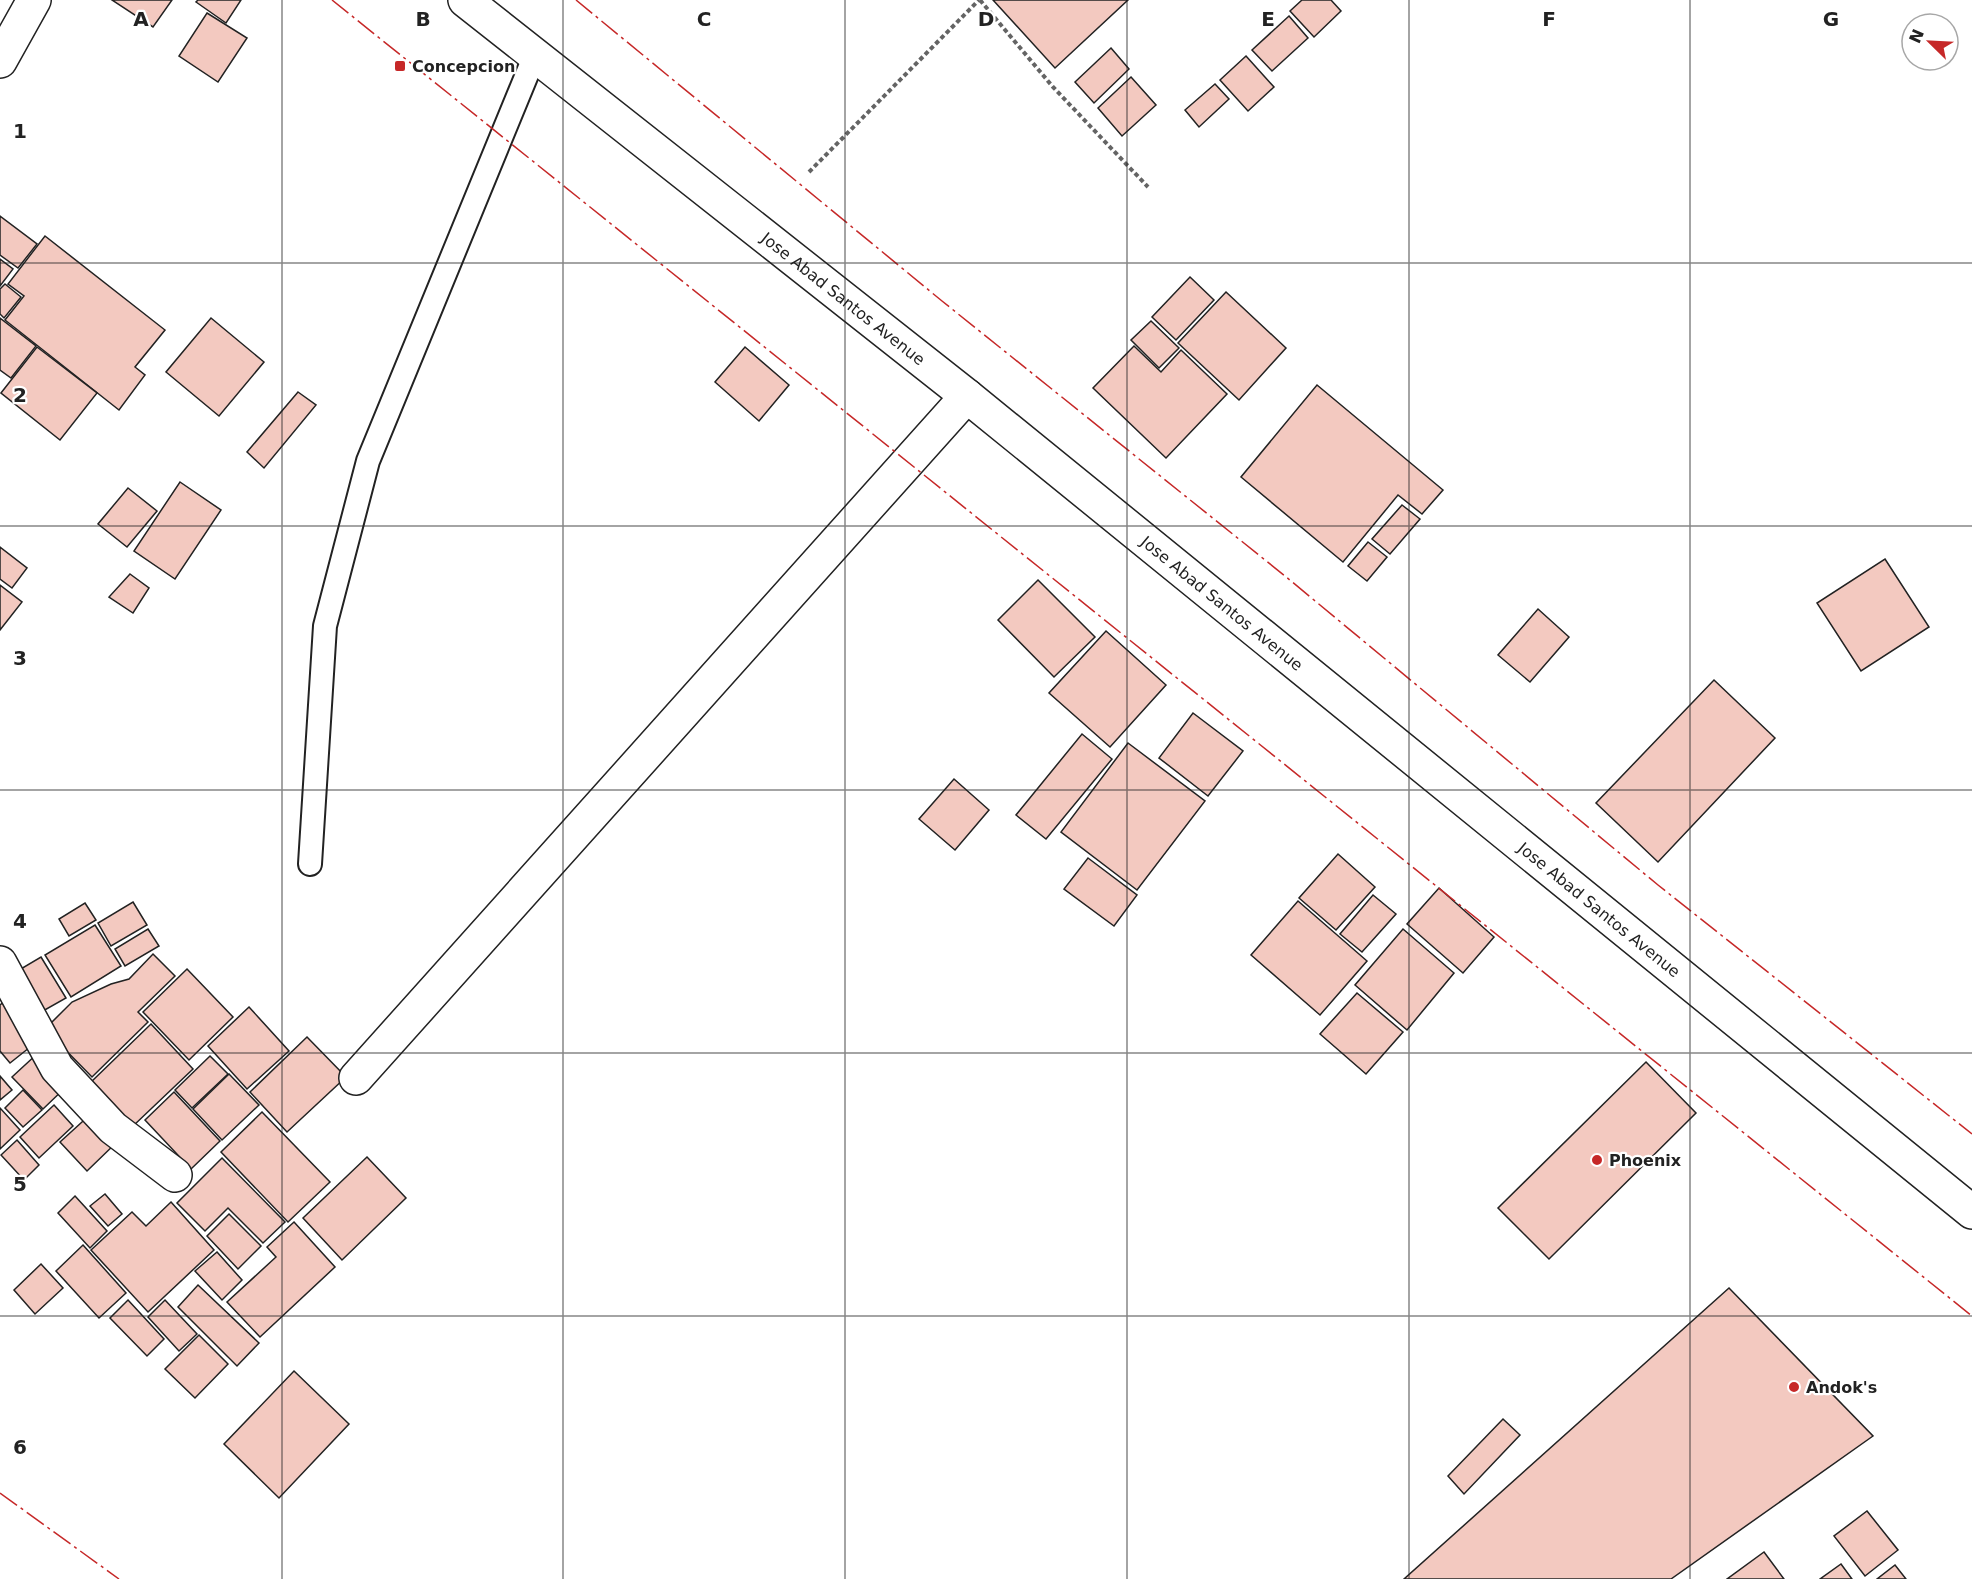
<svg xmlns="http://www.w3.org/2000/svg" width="1972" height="1579" font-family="'DejaVu Sans',sans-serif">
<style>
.building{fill:#f3c9c0;stroke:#222;stroke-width:1.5}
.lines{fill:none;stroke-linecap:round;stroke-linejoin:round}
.service-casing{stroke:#222;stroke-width:26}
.minor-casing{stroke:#222;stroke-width:36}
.tertiary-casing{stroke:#222;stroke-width:36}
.trunk-casing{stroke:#222;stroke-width:36}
.path{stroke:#646464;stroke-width:4;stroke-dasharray:4.5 3;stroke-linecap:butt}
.service{stroke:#fff;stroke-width:22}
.minor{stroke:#fff;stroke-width:33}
.tertiary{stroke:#fff;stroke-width:33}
.trunk{stroke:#fff;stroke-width:33}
.power{stroke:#c62828;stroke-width:1.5;stroke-dasharray:21 4.5 3 4.5;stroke-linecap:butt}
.grid{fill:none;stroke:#222;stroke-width:1.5;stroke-opacity:0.55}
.poi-dot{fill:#c62828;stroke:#fff;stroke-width:2}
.labels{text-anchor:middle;stroke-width:4.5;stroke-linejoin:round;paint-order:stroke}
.poi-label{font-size:16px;font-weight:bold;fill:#222;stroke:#fff;text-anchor:start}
.street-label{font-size:16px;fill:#222;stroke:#fff}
.grid-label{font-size:20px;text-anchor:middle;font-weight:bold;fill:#222;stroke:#fff;stroke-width:4.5;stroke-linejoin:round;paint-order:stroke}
</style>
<rect width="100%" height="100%" fill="#fff"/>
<!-- building -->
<g class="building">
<path d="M 112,0 L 172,0 L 153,27 Z"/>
<path d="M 198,0 L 241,0 L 226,23 L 196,2 Z"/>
<path d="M 993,0 L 1128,0 L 1055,68 Z"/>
<path d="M 1302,0 L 1331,0 L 1341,11 L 1314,37 L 1290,11 Z"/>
<path d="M 207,13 L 247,38 L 218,82 L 179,56 Z"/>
<path d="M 1289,16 L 1308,38 L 1272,71 L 1252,50 Z"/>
<path d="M 1111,48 L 1129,69 L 1094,103 L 1075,82 Z"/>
<path d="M 1246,56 L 1274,87 L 1248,111 L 1220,80 Z"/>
<path d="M 1131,77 L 1156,105 L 1122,136 L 1098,108 Z"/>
<path d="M 1215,84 L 1229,99 L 1199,127 L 1185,110 Z"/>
<path d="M 0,216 L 37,244 L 18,268 L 0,255 Z"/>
<path d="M 45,236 L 165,330 L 135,367 L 145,375 L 119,410 L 5,320 L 24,296 L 8,284 Z"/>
<path d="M 0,259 L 13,269 L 0,286 Z"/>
<path d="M 1190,277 L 1214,300 L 1176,340 L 1152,317 Z"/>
<path d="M 5,284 L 21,297 L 4,318 L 0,314 L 0,289 Z"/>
<path d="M 1226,292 L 1286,348 L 1239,400 L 1178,343 Z"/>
<path d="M 0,318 L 36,346 L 11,378 L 0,370 Z"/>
<path d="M 211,318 L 264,362 L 219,416 L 166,372 Z"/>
<path d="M 1151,321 L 1179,348 L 1159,368 L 1131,340 Z"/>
<path d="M 1134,346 L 1161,372 L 1181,350 L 1227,394 L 1166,458 L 1093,388 Z"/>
<path d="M 37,347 L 97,393 L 60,440 L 1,393 Z"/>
<path d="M 745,347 L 789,385 L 759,421 L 715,382 Z"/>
<path d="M 1317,385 L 1443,490 L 1422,514 L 1398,495 L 1343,562 L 1241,477 Z"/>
<path d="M 298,392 L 316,405 L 264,468 L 247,452 Z"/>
<path d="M 180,482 L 221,510 L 175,579 L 134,551 Z"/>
<path d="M 128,488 L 157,511 L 127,547 L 98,524 Z"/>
<path d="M 1402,505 L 1420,519 L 1390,554 L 1372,539 Z"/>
<path d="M 1368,542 L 1387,557 L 1367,581 L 1348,566 Z"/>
<path d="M 0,547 L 27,568 L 12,588 L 0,579 Z"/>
<path d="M 1885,559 L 1929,627 L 1861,671 L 1817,603 Z"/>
<path d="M 130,574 L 149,588 L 133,613 L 109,597 Z"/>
<path d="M 1038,580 L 1095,637 L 1054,677 L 998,620 Z"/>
<path d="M 0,585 L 22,602 L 0,630 Z"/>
<path d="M 1538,609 L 1569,637 L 1530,682 L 1498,655 Z"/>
<path d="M 1106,631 L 1166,685 L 1110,747 L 1049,693 Z"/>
<path d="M 1714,680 L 1775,738 L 1658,862 L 1596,803 Z"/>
<path d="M 1193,713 L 1243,751 L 1208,796 L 1159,758 Z"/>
<path d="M 1082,734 L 1112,759 L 1046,839 L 1016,815 Z"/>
<path d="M 1128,743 L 1205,801 L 1137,890 L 1061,832 Z"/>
<path d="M 954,779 L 989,810 L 955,850 L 919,819 Z"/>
<path d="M 1338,854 L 1375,887 L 1336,930 L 1299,898 Z"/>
<path d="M 1088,858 L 1137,895 L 1114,926 L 1064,889 Z"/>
<path d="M 1439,888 L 1494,937 L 1463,973 L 1407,924 Z"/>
<path d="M 1373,895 L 1396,914 L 1362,952 L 1340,934 Z"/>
<path d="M 1298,901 L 1367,961 L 1320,1015 L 1251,955 Z"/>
<path d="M 133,902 L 147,925 L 111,946 L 98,923 Z"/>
<path d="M 85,903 L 96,920 L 69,936 L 59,919 Z"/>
<path d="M 95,925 L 121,966 L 71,997 L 45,955 Z"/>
<path d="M 148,929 L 159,946 L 125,966 L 115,949 Z"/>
<path d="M 1403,929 L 1454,973 L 1407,1030 L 1355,985 Z"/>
<path d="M 153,954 L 175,976 L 138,1012 L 148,1022 L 92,1077 L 45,1029 L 72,1002 L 111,984 L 129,979 Z"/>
<path d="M 41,957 L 66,998 L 43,1011 L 19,970 Z"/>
<path d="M 187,969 L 233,1017 L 189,1060 L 143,1012 Z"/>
<path d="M 1357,993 L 1403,1032 L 1366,1074 L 1320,1034 Z"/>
<path d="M 6,1000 L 39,1040 L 10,1063 L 0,1051 L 0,1005 Z"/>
<path d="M 249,1007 L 289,1051 L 247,1089 L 208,1046 Z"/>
<path d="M 151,1024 L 193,1069 L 132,1127 L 90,1083 Z"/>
<path d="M 307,1037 L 346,1077 L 287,1132 L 250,1092 Z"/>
<path d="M 38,1053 L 68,1085 L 43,1109 L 12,1077 Z"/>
<path d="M 210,1056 L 228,1074 L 192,1108 L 175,1090 Z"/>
<path d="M 1646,1062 L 1696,1113 L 1549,1259 L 1498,1208 Z"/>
<path d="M 229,1074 L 259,1105 L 222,1140 L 193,1109 Z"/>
<path d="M 0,1076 L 12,1090 L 0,1100 Z"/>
<path d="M 23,1090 L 42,1110 L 23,1127 L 5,1108 Z"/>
<path d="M 174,1092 L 220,1141 L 191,1169 L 145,1120 Z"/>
<path d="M 54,1105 L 73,1126 L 39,1158 L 20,1137 Z"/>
<path d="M 0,1108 L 20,1130 L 0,1149 Z"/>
<path d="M 93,1112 L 119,1140 L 87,1171 L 60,1142 Z"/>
<path d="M 262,1112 L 330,1182 L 288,1222 L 221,1152 Z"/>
<path d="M 17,1140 L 39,1165 L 24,1180 L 1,1155 Z"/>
<path d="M 367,1157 L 406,1198 L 342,1260 L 303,1218 Z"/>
<path d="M 222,1158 L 285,1222 L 263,1243 L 228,1208 L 205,1231 L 177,1203 Z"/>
<path d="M 105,1194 L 122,1214 L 108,1226 L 90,1206 Z"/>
<path d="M 75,1196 L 107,1231 L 90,1248 L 58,1213 Z"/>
<path d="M 171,1202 L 214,1250 L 148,1312 L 91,1250 L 132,1212 L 146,1226 Z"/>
<path d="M 229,1214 L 261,1246 L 238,1269 L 207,1236 Z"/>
<path d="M 294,1222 L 335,1267 L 260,1337 L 227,1302 L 276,1257 L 267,1247 Z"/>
<path d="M 83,1245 L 126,1293 L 99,1318 L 56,1271 Z"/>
<path d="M 217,1252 L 242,1280 L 222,1300 L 195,1271 Z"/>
<path d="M 41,1264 L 63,1288 L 35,1314 L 14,1290 Z"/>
<path d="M 198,1285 L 259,1343 L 237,1366 L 178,1307 Z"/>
<path d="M 1729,1288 L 1873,1436 L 1671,1579 L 1404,1579 Z"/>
<path d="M 128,1300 L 164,1339 L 147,1356 L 110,1318 Z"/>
<path d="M 165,1300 L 197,1334 L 179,1351 L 148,1317 Z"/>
<path d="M 199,1335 L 228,1364 L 195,1398 L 165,1369 Z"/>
<path d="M 294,1371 L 349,1424 L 279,1498 L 224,1444 Z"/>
<path d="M 1503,1419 L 1520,1435 L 1464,1494 L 1448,1476 Z"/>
<path d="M 1867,1511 L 1898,1550 L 1865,1576 L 1834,1536 Z"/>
<path d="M 1764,1552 L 1784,1579 L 1727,1579 Z"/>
<path d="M 1841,1564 L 1852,1579 L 1820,1579 Z"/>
<path d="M 1895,1565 L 1906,1579 L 1877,1579 Z"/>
</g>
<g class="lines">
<defs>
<path id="service" d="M 310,864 L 325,626 L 368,461 L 535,55"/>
<g id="minor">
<path d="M 0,963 L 57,1068 L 113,1128 L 175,1175"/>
<path d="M 356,1078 L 967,396"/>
</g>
<path id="tertiary" d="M 0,61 L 34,0"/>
<g id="trunk">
<path id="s1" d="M 465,0 L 967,396 L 1972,1212"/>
</g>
</defs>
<!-- service casing -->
<use href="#service" class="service-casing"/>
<!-- minor casing -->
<use href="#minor" class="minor-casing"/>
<!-- tertiary casing -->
<use href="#tertiary" class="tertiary-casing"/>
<!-- trunk casing -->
<use href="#trunk" class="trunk-casing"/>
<!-- path -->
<g class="path">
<path d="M 980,0 L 1053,87 L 1148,187"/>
<path d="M 809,172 L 979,0"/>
</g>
<!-- service -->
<use href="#service" class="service"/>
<!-- minor -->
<use href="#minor" class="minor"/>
<!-- tertiary -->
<use href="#tertiary" class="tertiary"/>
<!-- trunk -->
<use href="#trunk" class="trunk"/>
<!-- power -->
<g class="power">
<path d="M 332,0 L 1972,1316"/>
<path d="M 576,0 L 942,301 L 1285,576 L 1658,885 L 1972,1134"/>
<path d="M 0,1493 L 119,1579"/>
</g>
</g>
<!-- grid -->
<path class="grid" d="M 282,0 L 282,1579M 563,0 L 563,1579M 845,0 L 845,1579M 1127,0 L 1127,1579M 1409,0 L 1409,1579M 1690,0 L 1690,1579M 0,263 L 1972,263M 0,526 L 1972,526M 0,790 L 1972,790M 0,1053 L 1972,1053M 0,1316 L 1972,1316"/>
<!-- markers -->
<g class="poi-dot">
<rect x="394" y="60" width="12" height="12" rx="3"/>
<circle cx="1597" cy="1160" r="6"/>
<circle cx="1794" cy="1387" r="6"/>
</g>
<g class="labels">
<!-- poi labels -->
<g class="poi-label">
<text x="412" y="72">Concepcion</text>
<text x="1609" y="1166">Phoenix</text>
<text x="1806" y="1393">Andok's</text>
</g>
<!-- street labels -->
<g class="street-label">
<text dy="6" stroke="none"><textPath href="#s1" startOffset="482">Jose Abad Santos Avenue</textPath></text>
<text dy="6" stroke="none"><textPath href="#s1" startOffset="968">Jose Abad Santos Avenue</textPath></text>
<text dy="6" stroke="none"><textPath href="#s1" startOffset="1454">Jose Abad Santos Avenue</textPath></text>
</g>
</g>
<g class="grid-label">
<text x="141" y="26">A</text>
<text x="423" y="26">B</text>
<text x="704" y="26">C</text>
<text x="986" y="26">D</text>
<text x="1268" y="26">E</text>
<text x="1549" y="26">F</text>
<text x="1831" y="26">G</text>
<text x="20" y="138">1</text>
<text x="20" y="402">2</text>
<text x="20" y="665">3</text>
<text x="20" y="928">4</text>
<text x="20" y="1191">5</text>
<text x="20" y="1454">6</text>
</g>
<!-- north arrow -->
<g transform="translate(1930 42) rotate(294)"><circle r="28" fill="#ffffff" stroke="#a7a7a7" stroke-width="1.5"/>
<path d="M0-4.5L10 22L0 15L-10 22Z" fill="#c62828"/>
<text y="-9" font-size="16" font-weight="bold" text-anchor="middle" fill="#222222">N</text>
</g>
</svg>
